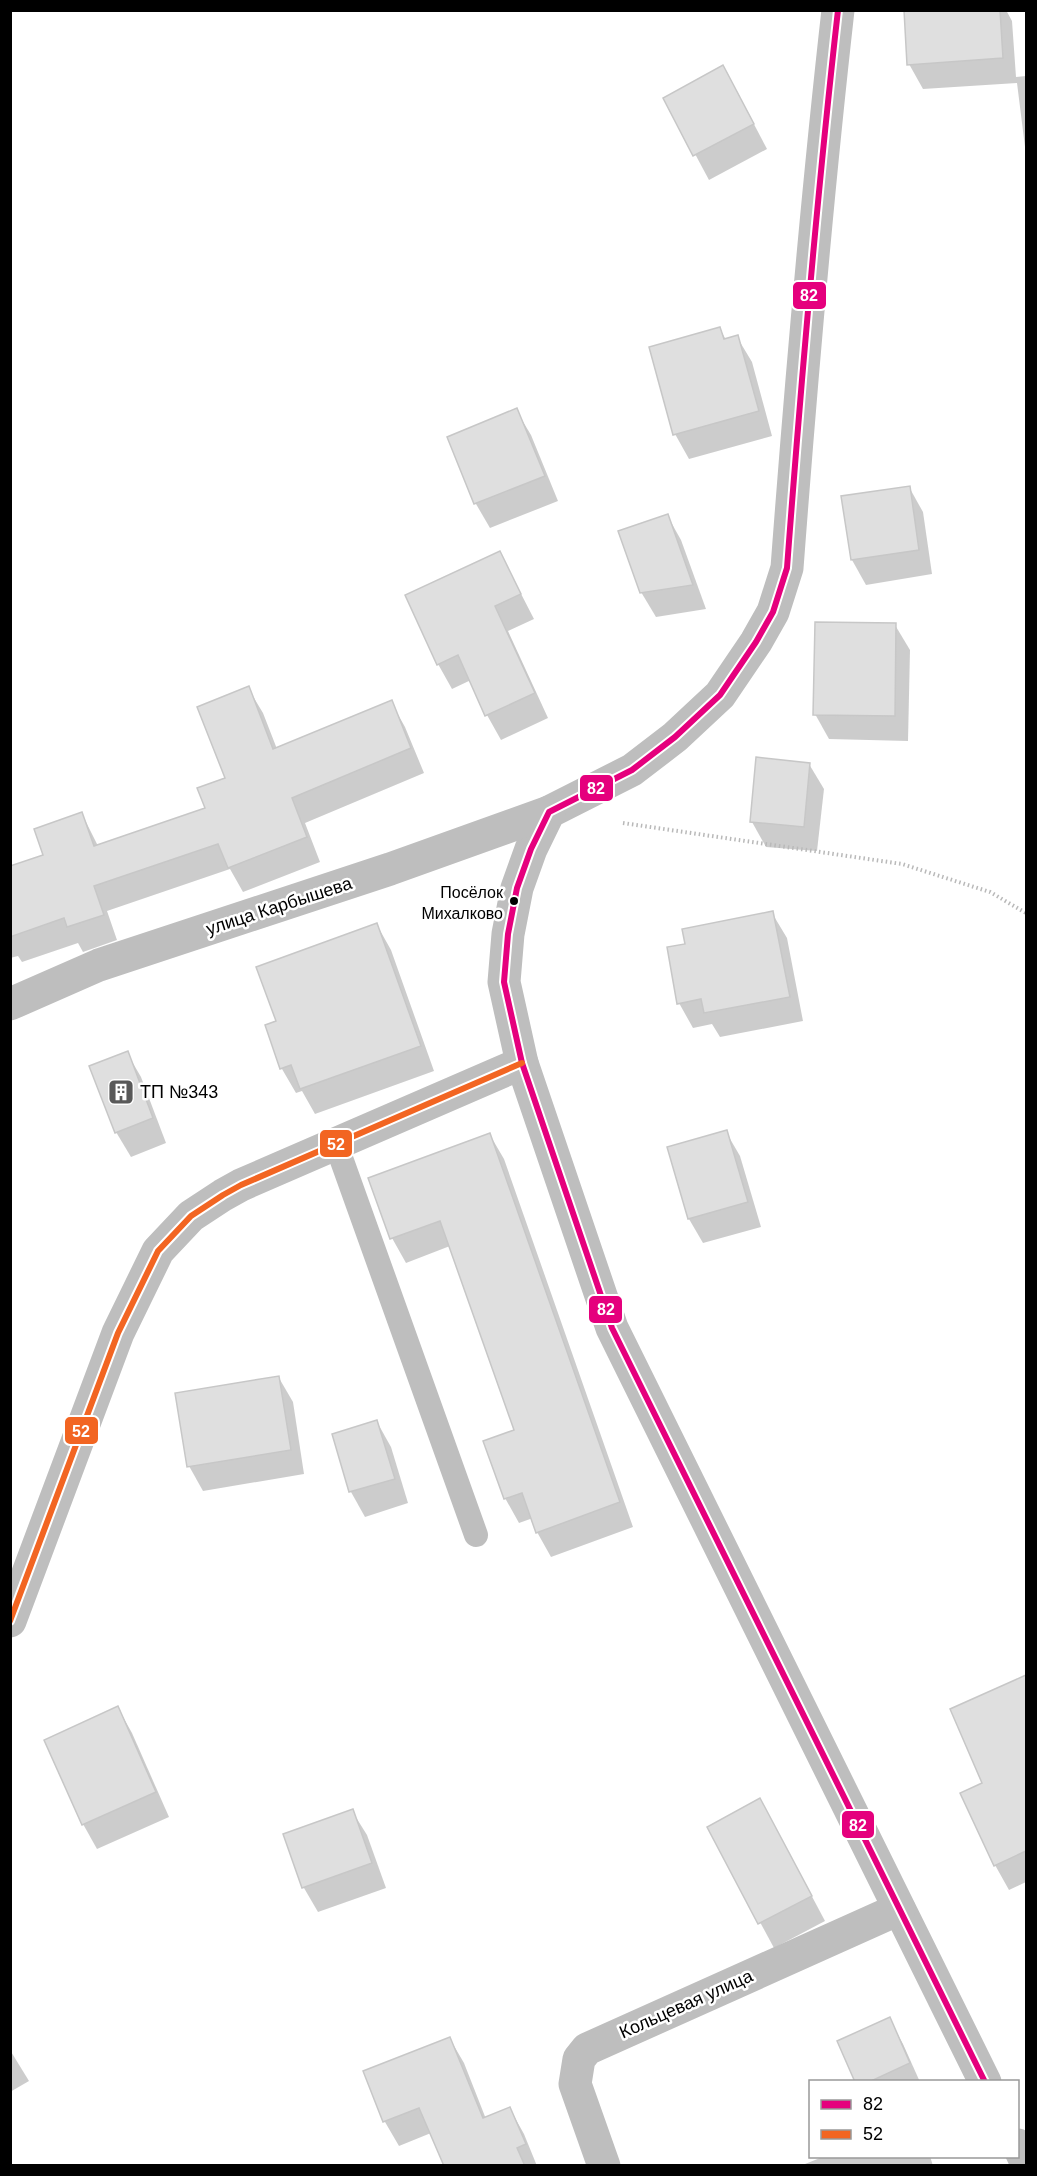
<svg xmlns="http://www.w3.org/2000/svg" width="1037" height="2176" font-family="Helvetica,sans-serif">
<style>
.shadow{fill:#0003}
.building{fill:#dfdfdf;stroke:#c7c7c7;stroke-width:1.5}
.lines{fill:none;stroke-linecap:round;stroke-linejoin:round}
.path{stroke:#b9b9b9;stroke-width:4;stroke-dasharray:1.5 3;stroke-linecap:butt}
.service{stroke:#bebebe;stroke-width:24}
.minor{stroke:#bebebe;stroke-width:33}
.bus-1-casing{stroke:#fff;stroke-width:10}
.bus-2-casing{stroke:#fff;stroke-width:10}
.bus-1{stroke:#e5007d;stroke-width:6}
.bus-2{stroke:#f26522;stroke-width:6}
.bus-dot{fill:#000;stroke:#fff;stroke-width:2}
.labels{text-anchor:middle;stroke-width:5;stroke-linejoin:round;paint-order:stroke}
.bus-label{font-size:16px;fill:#000;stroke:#fff;text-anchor:end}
.street-label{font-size:18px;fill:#000;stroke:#fff}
.poi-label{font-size:18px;fill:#000;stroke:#fff;text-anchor:start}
.line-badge{stroke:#fff;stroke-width:2}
.badge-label{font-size:16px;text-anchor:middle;font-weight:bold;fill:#fff}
</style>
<rect width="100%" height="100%" fill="#fff"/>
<!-- shadow -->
<g class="shadow">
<path d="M 905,10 L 1006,10 L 1012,21 L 1016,77 L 1026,76 L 1026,155 L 1017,83 L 923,89 L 909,64 Z"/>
<path d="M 737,92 L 767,149 L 709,180 L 665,98 Z"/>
<path d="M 720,329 L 726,340 L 737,337 L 752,362 L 772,436 L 689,459 L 675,434 Z"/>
<path d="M 516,410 L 531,435 L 558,501 L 490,528 L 476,504 L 449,438 Z"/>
<path d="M 909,487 L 923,512 L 932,574 L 866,585 L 852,560 Z"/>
<path d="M 667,515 L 681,540 L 706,609 L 656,617 L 641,592 Z"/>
<path d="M 500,553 L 534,619 L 508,631 L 548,718 L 501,740 L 487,715 L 471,680 L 452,689 L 438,664 Z"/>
<path d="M 895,625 L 910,650 L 908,741 L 829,739 L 815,714 Z"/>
<path d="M 248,688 L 263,713 L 277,749 L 391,702 L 405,727 L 424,773 L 305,823 L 320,862 L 243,892 L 230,869 L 107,911 L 117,940 L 83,952 L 78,943 L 22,962 L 18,956 L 10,958 L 10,868 L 45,856 L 82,814 L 98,846 L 207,809 L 227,778 Z"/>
<path d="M 809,764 L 824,789 L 817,851 L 766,847 L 752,822 Z"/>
<path d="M 772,913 L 787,938 L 803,1021 L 720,1037 L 712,1024 L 693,1028 L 679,1003 L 687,945 Z"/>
<path d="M 377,925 L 391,950 L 434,1071 L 315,1114 L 302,1091 L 296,1093 L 282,1069 L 267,1026 L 278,1022 Z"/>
<path d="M 127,1053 L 141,1077 L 166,1143 L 131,1157 L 116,1132 Z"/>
<path d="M 726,1132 L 740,1156 L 761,1227 L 703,1243 L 689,1219 Z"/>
<path d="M 490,1135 L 504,1159 L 633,1527 L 551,1557 L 537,1532 L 533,1518 L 519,1523 L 505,1498 L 516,1431 L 450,1246 L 406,1263 L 392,1238 Z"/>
<path d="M 279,1378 L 293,1402 L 304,1474 L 203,1491 L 189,1466 Z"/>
<path d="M 377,1422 L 391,1447 L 408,1503 L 365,1517 L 351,1492 L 334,1435 Z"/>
<path d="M 1026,1676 L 1026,1882 L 1009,1890 L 995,1865 L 984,1783 L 952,1710 Z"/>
<path d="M 118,1708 L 132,1733 L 169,1817 L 97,1849 L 83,1824 Z"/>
<path d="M 352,1811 L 367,1835 L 386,1888 L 318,1912 L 304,1888 L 285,1835 Z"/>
<path d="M 774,1825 L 825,1921 L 774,1948 L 709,1828 Z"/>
<path d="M 889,2019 L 903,2044 L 920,2082 L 857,2082 Z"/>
<path d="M 450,2039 L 464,2063 L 486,2119 L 510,2109 L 524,2134 L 537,2166 L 445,2166 L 431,2133 L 399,2146 L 385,2122 L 365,2072 Z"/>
<path d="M 10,2050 L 29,2081 L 10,2092 Z"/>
<path d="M 825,2156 L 930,2156 L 933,2166 L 800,2166 Z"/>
</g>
<!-- building -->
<g class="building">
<path d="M 904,10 L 1000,10 L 1003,58 L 907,65 Z"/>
<path d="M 723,65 L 754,124 L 693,156 L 663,98 Z"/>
<path d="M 720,327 L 724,339 L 738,335 L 759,411 L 673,435 L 649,347 Z"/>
<path d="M 517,408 L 545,476 L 474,504 L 447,437 Z"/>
<path d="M 910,486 L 919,550 L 851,560 L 841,496 Z"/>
<path d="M 668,514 L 693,585 L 640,593 L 618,531 Z"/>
<path d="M 500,551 L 521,594 L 495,606 L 535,693 L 485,716 L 458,655 L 437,665 L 405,595 Z"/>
<path d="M 815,622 L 896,623 L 895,716 L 813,715 Z"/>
<path d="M 249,686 L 273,749 L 392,700 L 411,748 L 292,798 L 307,837 L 228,868 L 218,844 L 94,886 L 104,915 L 67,927 L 64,918 L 10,937 L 10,866 L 43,855 L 34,829 L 82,812 L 94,846 L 205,808 L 197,788 L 225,778 L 197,707 Z"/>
<path d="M 756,757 L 810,763 L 804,827 L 750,822 Z"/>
<path d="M 773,911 L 790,997 L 704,1013 L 701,999 L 677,1004 L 667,947 L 685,944 L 682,929 Z"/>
<path d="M 377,923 L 421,1046 L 300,1089 L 291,1065 L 280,1069 L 265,1025 L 276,1021 L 256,967 Z"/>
<path d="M 128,1051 L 153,1118 L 115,1133 L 89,1066 Z"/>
<path d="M 727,1130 L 748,1202 L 688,1219 L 667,1147 Z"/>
<path d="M 490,1133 L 620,1502 L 536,1533 L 522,1493 L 504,1499 L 483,1441 L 514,1430 L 440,1221 L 390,1239 L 368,1178 Z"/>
<path d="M 279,1376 L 291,1450 L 187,1467 L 175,1393 Z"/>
<path d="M 377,1420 L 395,1479 L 349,1492 L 332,1434 Z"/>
<path d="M 1026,1675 L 1026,1851 L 994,1866 L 960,1793 L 982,1783 L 950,1709 Z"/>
<path d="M 118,1706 L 156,1792 L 82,1825 L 44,1740 Z"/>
<path d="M 760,1798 L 812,1896 L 758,1924 L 707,1827 Z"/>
<path d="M 353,1809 L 372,1863 L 302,1888 L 283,1834 Z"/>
<path d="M 890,2017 L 910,2063 L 869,2082 L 855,2082 L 837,2041 Z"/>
<path d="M 450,2037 L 483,2118 L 510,2107 L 526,2144 L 517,2148 L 525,2166 L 444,2166 L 419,2108 L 383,2122 L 363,2071 Z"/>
</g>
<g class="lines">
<!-- path -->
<path class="path" d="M 623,823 L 902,864 L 990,892 L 1026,913"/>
<!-- service -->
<path class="service" d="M 336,1144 L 476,1535"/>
<!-- minor -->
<g class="minor">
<path d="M 838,10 C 817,196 801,382 787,568 L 773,612 L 756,642 L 720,695 L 675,737 L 632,770 L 549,812 L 531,849 L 517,888 L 508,934 L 504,982 L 522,1063 L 612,1328 L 985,2082"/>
<path d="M 10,1004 L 99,965 L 390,869 L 549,812"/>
<path d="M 10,1621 L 118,1333 L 158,1251 L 191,1216 L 223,1195 L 241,1185 L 522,1063"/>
<path d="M 1018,2145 L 1026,2162"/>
<path d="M 604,2166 L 575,2084 L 579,2059 L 587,2049 L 899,1909"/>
</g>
<defs>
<path id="bus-1" d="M 838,10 C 817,196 801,382 787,568 L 773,612 L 756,642 L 720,695 L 675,737 L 632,770 L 549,812 L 531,849 L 517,888 L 508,934 L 504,982 L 522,1063 L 612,1328 L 985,2082"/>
<path id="bus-2" d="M 10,1621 L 118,1333 L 158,1251 L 191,1216 L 223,1195 L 241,1185 L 522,1063"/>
</defs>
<!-- bus-1 casing -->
<use href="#bus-1" class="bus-1-casing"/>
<!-- bus-2 casing -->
<use href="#bus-2" class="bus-2-casing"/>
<!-- bus-1 -->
<use href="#bus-1" class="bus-1"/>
<!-- bus-2 -->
<use href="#bus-2" class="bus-2"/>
</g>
<!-- icons -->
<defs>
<symbol id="building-square" viewBox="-11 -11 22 22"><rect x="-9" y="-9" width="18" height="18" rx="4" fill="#595959" stroke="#fff"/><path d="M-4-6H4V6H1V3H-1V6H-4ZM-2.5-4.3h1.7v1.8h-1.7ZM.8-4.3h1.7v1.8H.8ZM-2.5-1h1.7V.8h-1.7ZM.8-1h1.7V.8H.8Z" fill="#fff"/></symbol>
</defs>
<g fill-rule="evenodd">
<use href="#building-square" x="106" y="1077" width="30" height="30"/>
</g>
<!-- markers -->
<circle class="bus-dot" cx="514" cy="901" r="5"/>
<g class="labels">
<!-- bus labels -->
<g class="bus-label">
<text x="503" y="898">Посёлок<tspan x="503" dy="21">Михалково</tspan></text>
</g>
<!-- street labels -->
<g class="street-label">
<text transform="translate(279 906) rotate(-18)" y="6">улица Карбышева</text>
<text transform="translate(686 2004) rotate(-24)" y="6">Кольцевая улица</text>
</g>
<!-- poi labels -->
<g class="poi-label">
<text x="140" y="1098">ТП №343</text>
</g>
</g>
<g class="line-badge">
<rect x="792" y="281" width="35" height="29" rx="6" fill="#e5007d"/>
<rect x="579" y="774" width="35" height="28" rx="6" fill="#e5007d"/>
<rect x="319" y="1129" width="34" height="29" rx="6" fill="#f26522"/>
<rect x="588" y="1295" width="35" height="29" rx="6" fill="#e5007d"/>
<rect x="64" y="1416" width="35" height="29" rx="6" fill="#f26522"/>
<rect x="841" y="1810" width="34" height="29" rx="6" fill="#e5007d"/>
</g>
<g class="badge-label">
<text x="809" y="301">82</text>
<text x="596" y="794">82</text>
<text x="336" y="1150">52</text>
<text x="606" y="1315">82</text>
<text x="81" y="1437">52</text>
<text x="858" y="1831">82</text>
</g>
<!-- border -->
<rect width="1037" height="2176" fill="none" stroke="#000000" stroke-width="24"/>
<!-- legend -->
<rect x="809" y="2080" width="210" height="78" fill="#ffffff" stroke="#999999" stroke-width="1.5"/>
<rect x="821" y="2100" width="30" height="9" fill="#e5007d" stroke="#999999" stroke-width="1.5"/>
<text x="863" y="2110" font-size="18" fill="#000000">82</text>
<rect x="821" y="2130" width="30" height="9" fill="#f26522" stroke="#999999" stroke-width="1.5"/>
<text x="863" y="2140" font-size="18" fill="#000000">52</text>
</svg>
